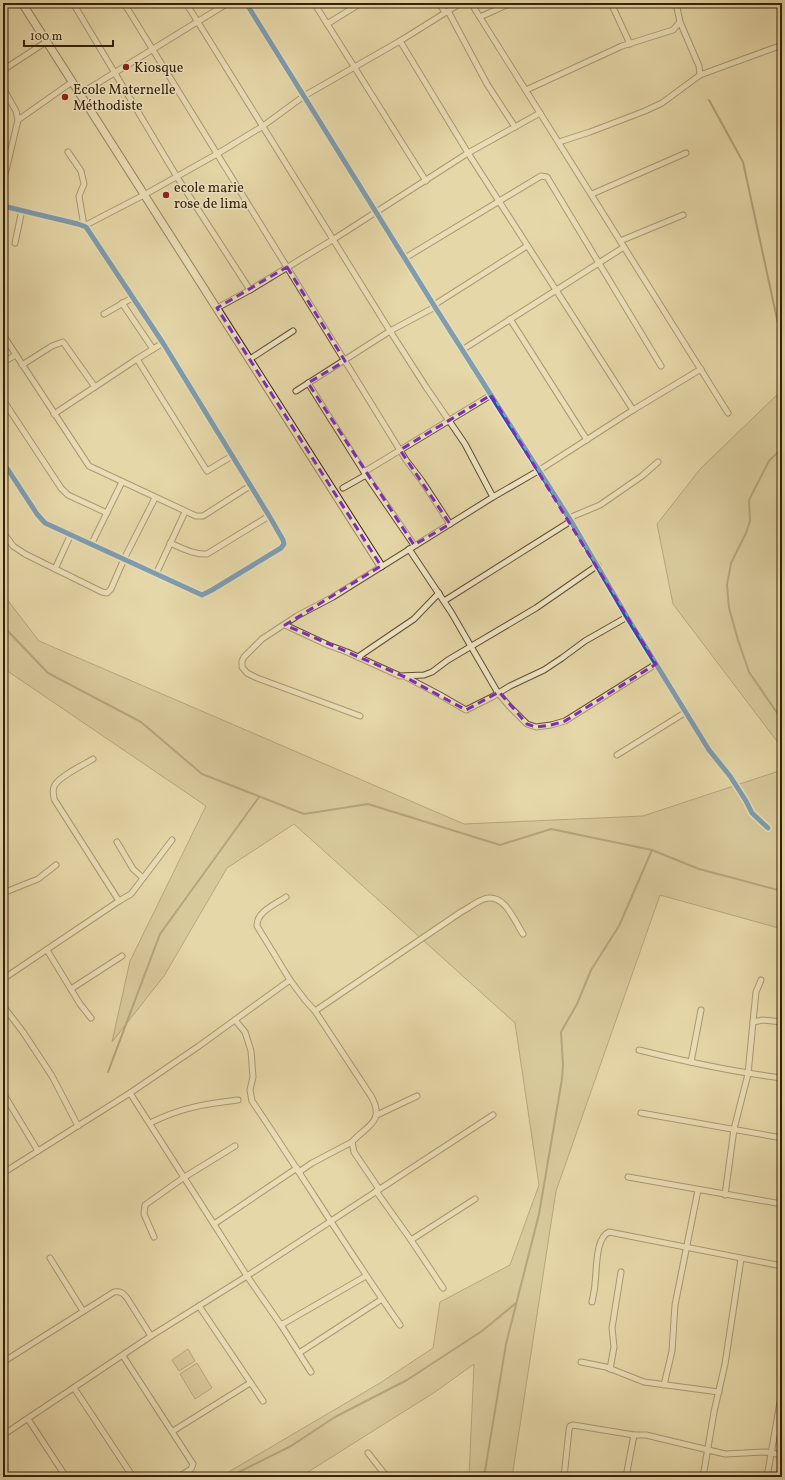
<svg xmlns="http://www.w3.org/2000/svg" width="785" height="1480" font-family="Vollkorn,serif">
<style>
.green{fill:#c8b88c;stroke:#7f6c48}
.lines{fill:none;stroke-linecap:round;stroke-linejoin:round}
.stream{stroke:#7c6946;stroke-width:2}
.street-casing{stroke:#624e2e;stroke-width:7}
.secondary-casing{stroke:#362005;stroke-width:9}
.street{stroke:#efe5c6;stroke-width:5}
.secondary{stroke:#efe5c6;stroke-width:7}
.cycleway-casing{stroke:#efe5c6;stroke-width:8}
.cycleway{stroke:#0057b8;stroke-width:5}
.marked{fill:none;stroke:#7b2cbf;stroke-width:3;stroke-dasharray:8 5;stroke-linejoin:round}
.poi-dot{fill:#8f2418;stroke:#efe5c6;stroke-width:1.5}
.labels{text-anchor:middle;stroke-width:3;stroke-linejoin:round;paint-order:stroke}
.poi-label{font-size:14px;fill:#362005;stroke:#efe5c6;text-anchor:start}
</style>
<rect width="100%" height="100%" fill="#e6d7a8"/>
<filter id="stains"><feTurbulence type="fractalNoise" baseFrequency=".005" numOctaves="4"/><feColorMatrix values="0 0 0 0 .2 0 0 0 0 .09 0 0 0 0 .02 0 0 0 .5 -.17"/></filter>
<radialGradient id="worn" r=".72"><stop offset=".6" stop-color="#630" stop-opacity="0"/><stop offset="1" stop-color="#630" stop-opacity=".3"/></radialGradient>
<!-- green -->
<g class="green">
<path d="M 782,390 L 782,748 L 673,604 L 657,524 L 701,468 Z"/>
<path d="M 3,594 L 39,641 L 464,824 L 643,816 L 782,770 L 782,929 L 660,895 L 556,1191 L 512,1477 L 469,1477 L 474,1364 L 435,1392 L 300,1477 L 220,1477 L 380,1383 L 433,1348 L 440,1302 L 510,1265 L 539,1185 L 515,1023 L 294,824 L 227,868 L 164,976 L 112,1042 L 130,961 L 206,806 L 3,668 Z"/>
<path d="M 188,1349 L 195,1361 L 179,1371 L 172,1360 Z"/>
<path d="M 197,1363 L 212,1388 L 195,1399 L 180,1374 Z"/>
</g>
<g class="lines">
<!-- stream -->
<g class="stream">
<path d="M 709,100 L 743,162 L 782,342"/>
<path d="M 782,448 L 769,461 L 749,500 L 750,521 L 746,533 L 731,563 L 727,585 L 729,608 L 738,640 L 749,672 L 782,720"/>
<path d="M 3,626 L 48,673 L 141,722 L 202,774 L 304,814 L 368,804 L 500,845 L 551,829 L 652,850 L 699,869 L 782,891"/>
<path d="M 108,1072 L 160,934 L 259,797"/>
<path d="M 229,1477 L 291,1446 L 335,1417 L 407,1380 L 482,1331 L 516,1303"/>
<path d="M 484,1477 L 506,1344 L 539,1214 L 562,1079 L 563,1065 L 561,1032 L 577,1004 L 591,970 L 619,926 L 652,850"/>
</g>
<defs>
<g id="street">
<path d="M 73,3 L 177,177 L 250,290"/>
<path d="M 124,3 L 406,460 L 422,481 L 450,524"/>
<path d="M 186,3 L 390,331 L 426,387 L 465,444 L 493,497"/>
<path d="M 246,3 L 435,307 L 571,521 L 627,617 L 709,750 L 730,776 L 746,801 L 752,813 L 768,828"/>
<path d="M 314,3 L 426,181"/>
<path d="M 439,3 L 445,12"/>
<path d="M 471,3 L 728,413"/>
<path d="M 611,3 L 630,44"/>
<path d="M 676,3 L 680,22"/>
<path d="M 448,11 L 487,84 L 515,127"/>
<path d="M 480,17 L 511,3"/>
<path d="M 327,24 L 361,3"/>
<path d="M 400,41 L 468,153 L 633,410"/>
<path d="M 3,70 L 46,42"/>
<path d="M 3,88 L 16,111 L 18,120 L 3,183"/>
<path d="M 526,90 L 622,46 L 673,30 L 680,22 L 699,66 L 700,75"/>
<path d="M 80,94 L 228,3"/>
<path d="M 18,120 L 72,82"/>
<path d="M 559,142 L 590,132 L 645,111 L 662,103 L 700,75 L 782,45"/>
<path d="M 68,152 L 81,171 L 84,184 L 79,196 L 84,226 L 144,195 L 217,154 L 263,126 L 304,96 L 400,41 L 461,3"/>
<path d="M 592,194 L 686,153"/>
<path d="M 3,206 L 78,224 L 86,227 L 163,343 L 271,519 L 283,540 L 284,544 L 281,548 L 212,590 L 202,595 L 45,523 L 37,514 L 3,462"/>
<path d="M 620,241 L 683,215"/>
<path d="M 15,243 L 22,210"/>
<path d="M 405,258 L 541,176 L 547,177 L 661,366"/>
<path d="M 122,303 L 153,349"/>
<path d="M 434,305 L 527,246"/>
<path d="M 217,308 L 250,290 L 334,239 L 468,153 L 540,113"/>
<path d="M 104,314 L 132,298"/>
<path d="M 510,319 L 587,440"/>
<path d="M 3,335 L 89,466 L 196,516 L 203,516 L 250,486"/>
<path d="M 462,350 L 624,247"/>
<path d="M 137,359 L 163,343"/>
<path d="M 250,359 L 293,331"/>
<path d="M 3,362 L 16,355"/>
<path d="M 22,365 L 52,346 L 63,342 L 95,387"/>
<path d="M 308,383 L 364,472 L 414,545"/>
<path d="M 296,391 L 390,331 L 435,307"/>
<path d="M 3,400 L 61,488 L 68,495 L 107,513"/>
<path d="M 54,414 L 137,359 L 207,471 L 232,456"/>
<path d="M 364,472 L 491,395"/>
<path d="M 343,488 L 366,475"/>
<path d="M 569,518 L 600,505 L 642,476 L 658,462"/>
<path d="M 3,532 L 13,546 L 25,554 L 102,592 L 107,593 L 111,589 L 124,559 L 155,498"/>
<path d="M 92,543 L 122,482"/>
<path d="M 170,543 C 182,548 194,555 207,554 L 269,516"/>
<path d="M 409,549 L 451,612 L 498,693 L 509,706 L 527,724 L 536,727 L 551,725 L 565,721 L 656,664"/>
<path d="M 55,569 L 71,534"/>
<path d="M 156,574 L 185,512"/>
<path d="M 444,601 L 571,521"/>
<path d="M 285,625 L 328,645 L 347,652 L 400,676 L 424,675 L 432,672 L 448,660 L 536,608 L 598,565"/>
<path d="M 358,657 L 414,619 L 439,593"/>
<path d="M 406,677 L 440,695 L 466,710 L 492,697 L 510,686 L 544,670 L 562,658 L 585,641 L 627,617"/>
<path d="M 360,716 L 257,678 L 247,673 L 242,667 L 242,661 L 244,657 L 262,639 L 297,616 L 333,597 L 493,497 L 538,471 L 633,410 L 701,369"/>
<path d="M 617,755 L 686,712"/>
<path d="M 117,842 L 133,869 L 143,878"/>
<path d="M 3,893 L 38,879 L 56,865"/>
<path d="M 286,897 C 276,904 256,912 257,926 L 290,980 L 305,1000 L 315,1011 L 461,912 C 469,908 476,902 484,899 C 504,892 514,920 523,934"/>
<path d="M 119,901 L 131,894 L 172,840"/>
<path d="M 47,950 L 80,1004 L 91,1018"/>
<path d="M 3,979 L 119,901 L 54,799 C 54,795 52,791 54,787 C 56,778 85,764 93,759"/>
<path d="M 71,989 L 122,956"/>
<path d="M 3,1006 L 23,1032 L 52,1076 L 78,1126"/>
<path d="M 315,1011 L 371,1096 C 386,1122 366,1126 352,1142 L 354,1152 L 379,1189"/>
<path d="M 235,1020 L 245,1032 L 251,1051 L 253,1077 L 250,1090 L 252,1101 C 302,1175 349,1252 400,1325"/>
<path d="M 753,1022 L 756,992 L 761,980"/>
<path d="M 639,1050 C 687,1062 734,1072 782,1078"/>
<path d="M 691,1062 L 701,1010"/>
<path d="M 3,1093 L 38,1151"/>
<path d="M 130,1093 L 247,1276 L 281,1325 L 311,1372"/>
<path d="M 641,1113 L 782,1138"/>
<path d="M 377,1115 L 417,1096"/>
<path d="M 150,1123 C 181,1108 203,1104 238,1100"/>
<path d="M 299,1172 L 312,1163 L 352,1142"/>
<path d="M 3,1173 L 130,1093 L 199,1046 L 290,980"/>
<path d="M 628,1177 L 782,1204"/>
<path d="M 376,1191 L 411,1240 L 475,1199"/>
<path d="M 725,1195 L 734,1129 L 748,1074 L 753,1022 L 763,1020 L 782,1022"/>
<path d="M 214,1224 L 297,1168"/>
<path d="M 154,1237 L 144,1214 L 145,1205 L 183,1178 L 235,1146"/>
<path d="M 411,1240 L 443,1288"/>
<path d="M 50,1258 L 83,1311"/>
<path d="M 592,1302 C 593,1296 595,1289 595,1283 C 597,1270 595,1238 609,1232 L 782,1266"/>
<path d="M 199,1306 L 263,1401"/>
<path d="M 281,1325 L 366,1276"/>
<path d="M 299,1353 L 382,1299"/>
<path d="M 123,1356 L 193,1464 L 191,1469 L 179,1477"/>
<path d="M 3,1362 L 114,1292 C 121,1291 123,1293 127,1298 L 151,1336"/>
<path d="M 581,1362 L 606,1367 L 644,1382 L 719,1392"/>
<path d="M 610,1369 L 614,1347 L 612,1328 L 621,1272"/>
<path d="M 664,1385 L 672,1351 L 675,1305 L 698,1190"/>
<path d="M 74,1388 L 133,1477"/>
<path d="M 28,1419 L 66,1477"/>
<path d="M 173,1431 L 250,1383"/>
<path d="M 3,1435 L 151,1336 L 247,1276 L 493,1115"/>
<path d="M 368,1453 L 387,1477"/>
<path d="M 403,1477 L 404,1477"/>
<path d="M 564,1477 L 569,1430 L 570,1426 L 573,1425 L 634,1435 L 646,1435 L 725,1454 L 766,1452 L 782,1455"/>
<path d="M 626,1477 L 634,1435"/>
<path d="M 703,1477 L 714,1412 L 725,1364 L 741,1259"/>
<path d="M 767,1477 L 782,1391"/>
</g>
<path id="secondary" d="M 22,3 L 381,566"/>
</defs>
<!-- street casing -->
<use href="#street" class="street-casing"/>
<!-- secondary casing -->
<use href="#secondary" class="secondary-casing"/>
<!-- street -->
<use href="#street" class="street"/>
<!-- secondary -->
<use href="#secondary" class="secondary"/>
<defs>
<g id="cycleway">
<path d="M 246,3 L 435,307 L 571,521 L 627,617 L 709,750 L 730,776 L 746,801 L 752,813 L 768,828"/>
<path d="M 3,206 L 78,224 L 86,227 L 163,343 L 271,519 L 283,540 L 284,544 L 281,548 L 212,590 L 202,595 L 45,523 L 37,514 L 3,462"/>
</g>
</defs>
<!-- cycleway casing -->
<use href="#cycleway" class="cycleway-casing"/>
<!-- cycleway -->
<use href="#cycleway" class="cycleway"/>
</g>
<!-- marked area -->
<path d="M0 0H785V1480H0ZM 287,267 L 345,361 L 308,383 L 414,545 L 450,524 L 400,450 L 491,395 L 656,664 L 565,721 L 551,725 L 536,727 L 527,724 L 499,692 L 466,710 L 405,677 L 285,625 L 381,566 L 217,308 Z" fill="#e6d7a8" fill-opacity=".55" fill-rule="evenodd"/>
<path class="marked" d="M 287,267 L 345,361 L 308,383 L 414,545 L 450,524 L 400,450 L 491,395 L 656,664 L 565,721 L 551,725 L 536,727 L 527,724 L 499,692 L 466,710 L 405,677 L 285,625 L 381,566 L 217,308 Z"/>
<!-- markers -->
<g class="poi-dot">
<circle cx="126" cy="67" r="4"/>
<circle cx="65" cy="97" r="4"/>
<circle cx="166" cy="195" r="4"/>
</g>
<g class="labels">
<!-- poi labels -->
<g class="poi-label">
<text x="134" y="72">Kiosque</text>
<text x="73" y="94">Ecole Maternelle<tspan x="73" dy="16">Méthodiste</tspan></text>
<text x="174" y="192">ecole marie<tspan x="174" dy="16">rose de lima</tspan></text>
</g>
</g>
<!-- margin -->
<rect width="785" height="1480" fill="none" stroke="#e6d7a8" stroke-width="16"/>
<rect x="4" y="4" width="777" height="1472" fill="none" stroke="#362005" stroke-width="2"/>
<rect x="8" y="8" width="769" height="1464" fill="none" stroke="#362005"/>
<!-- scale -->
<path d="M24 40v6h89v-6" fill="none" stroke="#362005" stroke-width="2"/>
<text x="30" y="40" font-size="12" fill="#362005" stroke="#efe5c6" stroke-width="3" paint-order="stroke">100 m</text>
<rect width="100%" height="100%" filter="url(#stains)"/>
<rect width="100%" height="100%" fill="url(#worn)"/>
</svg>
